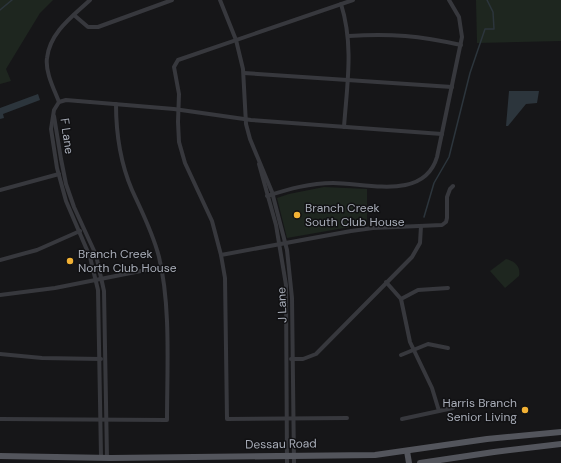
<svg xmlns="http://www.w3.org/2000/svg" width="561" height="463" font-family="'DM Sans',sans-serif">
<style>
.green{fill:#1e261f}
.water{fill:#2c353c}
.lines{fill:none;stroke-linecap:round;stroke-linejoin:round}
.stream{stroke:#2c353c;stroke-width:1.5}
.street{stroke:#37383d;stroke-width:4}
.primary{stroke:#53555c;stroke-width:6}
.poi-dot{fill:#f2b134;stroke:#111113;stroke-width:1.5}
.labels{text-anchor:middle;stroke-width:3;stroke-linejoin:round;paint-order:stroke}
.street-label{font-size:12px;fill:#a8adb8;stroke:#111113}
.poi-label{font-size:12px;fill:#a8adb8;stroke:#111113;text-anchor:start}
</style>
<rect width="100%" height="100%" fill="#161618"/>
<!-- green -->
<g class="green">
<path d="M 0,0 L 53,0 L 40,13 L 6,69 L 11,81 L 0,84 Z"/>
<path d="M 476,0 L 561,0 L 561,41 L 477,43 Z"/>
<path d="M 324,187 L 367,189 L 367,224 L 287,238 L 277,198 L 289,194 Z"/>
<path d="M 506,259 C 515,261 521,267 519,276 L 505,288 L 490,271 Z"/>
</g>
<!-- water -->
<g class="water">
<path d="M 509,91 L 539,91 L 537,103 L 526,104 L 508,126 L 506,126 Z"/>
<path d="M 38,94 L 40,100 L 3,114 L 4,118 L 0,119 L 0,108 Z"/>
</g>
<g class="lines">
<!-- stream -->
<g class="stream">
<path d="M 0,10 L 12,0"/>
<path d="M 424,217 L 434,183 L 449,157 L 470,73 L 485,29 L 494,29 L 493,12 L 487,0"/>
</g>
<!-- street -->
<g class="street">
<path d="M 220,0 L 236,40 L 243,69 L 246,124 L 250,139 L 272,192 L 287,250 L 292,298 L 294,463"/>
<path d="M 341,4 C 354,45 347,85 344,127"/>
<path d="M 74,15 L 88,27 L 98,27 L 172,0"/>
<path d="M 349,36 C 391,33 420,36 461,45"/>
<path d="M 244,73 L 452,87"/>
<path d="M 59,102 C 54,89 45,72 47,58 C 50,32 73,16 90,0"/>
<path d="M 54,116 L 61,159 L 66,184 L 74,207 L 96,255 L 104,291 L 107,458"/>
<path d="M 259,164 L 276,225 L 286,285 L 287,463"/>
<path d="M 0,190 L 59,174"/>
<path d="M 267,196 C 289,189 310,183 333,183 C 367,183 424,201 437,157 L 462,37 L 459,17 L 449,0"/>
<path d="M 221,255 L 351,231 L 373,228 L 442,225 L 446,222 L 447,218 L 447,197 L 450,189 L 453,186"/>
<path d="M 0,260 L 37,250 L 80,231"/>
<path d="M 386,282 L 401,299 L 410,342 L 432,388 L 439,411"/>
<path d="M 0,295 L 55,288 L 161,267"/>
<path d="M 401,299 L 418,290 L 448,288"/>
<path d="M 0,354 L 42,358 L 101,359"/>
<path d="M 401,355 L 428,344 L 448,348"/>
<path d="M 291,359 L 303,359 L 316,354 L 412,257 L 420,243 L 421,226"/>
<path d="M 347,418 L 227,419 L 225,278 L 221,255 L 212,221 L 185,163 L 179,142 L 178,122 L 179,94 L 174,67 L 178,60 L 353,0"/>
<path d="M 0,419 L 167,420 C 167,369 171,306 159,257 C 153,233 142,212 132,190 C 120,162 116,133 116,104"/>
<path d="M 402,419 L 453,408"/>
<path d="M 101,457 L 98,290 L 90,257 L 66,201 L 57,168 L 51,129 L 54,110 L 59,102 L 66,100 L 174,109 L 251,120 L 442,134"/>
</g>
<!-- primary -->
<g class="primary">
<path d="M 407,451 L 409,463"/>
<path d="M 0,456 L 111,458 L 375,455 L 487,439 L 561,432"/>
<path d="M 420,463 L 494,452 L 561,444"/>
</g>
</g>
<!-- markers -->
<g class="poi-dot">
<circle cx="297" cy="215" r="4"/>
<circle cx="70" cy="261" r="4"/>
<circle cx="525" cy="410" r="4"/>
</g>
<g class="labels">
<!-- street labels -->
<g class="street-label">
<text transform="translate(67 136) rotate(82)" y="4">F Lane</text>
<text transform="translate(282 305) rotate(-92)" y="4">J Lane</text>
<text transform="translate(281 444) rotate(-1)" y="4">Dessau Road</text>
</g>
<!-- poi labels -->
<g class="poi-label">
<text x="305" y="212">Branch Creek<tspan x="305" dy="14">South Club House</tspan></text>
<text x="78" y="258">Branch Creek<tspan x="78" dy="14">North Club House</tspan></text>
<text x="517" y="407" text-anchor="end">Harris Branch<tspan x="517" dy="14">Senior Living</tspan></text>
</g>
</g>
</svg>
